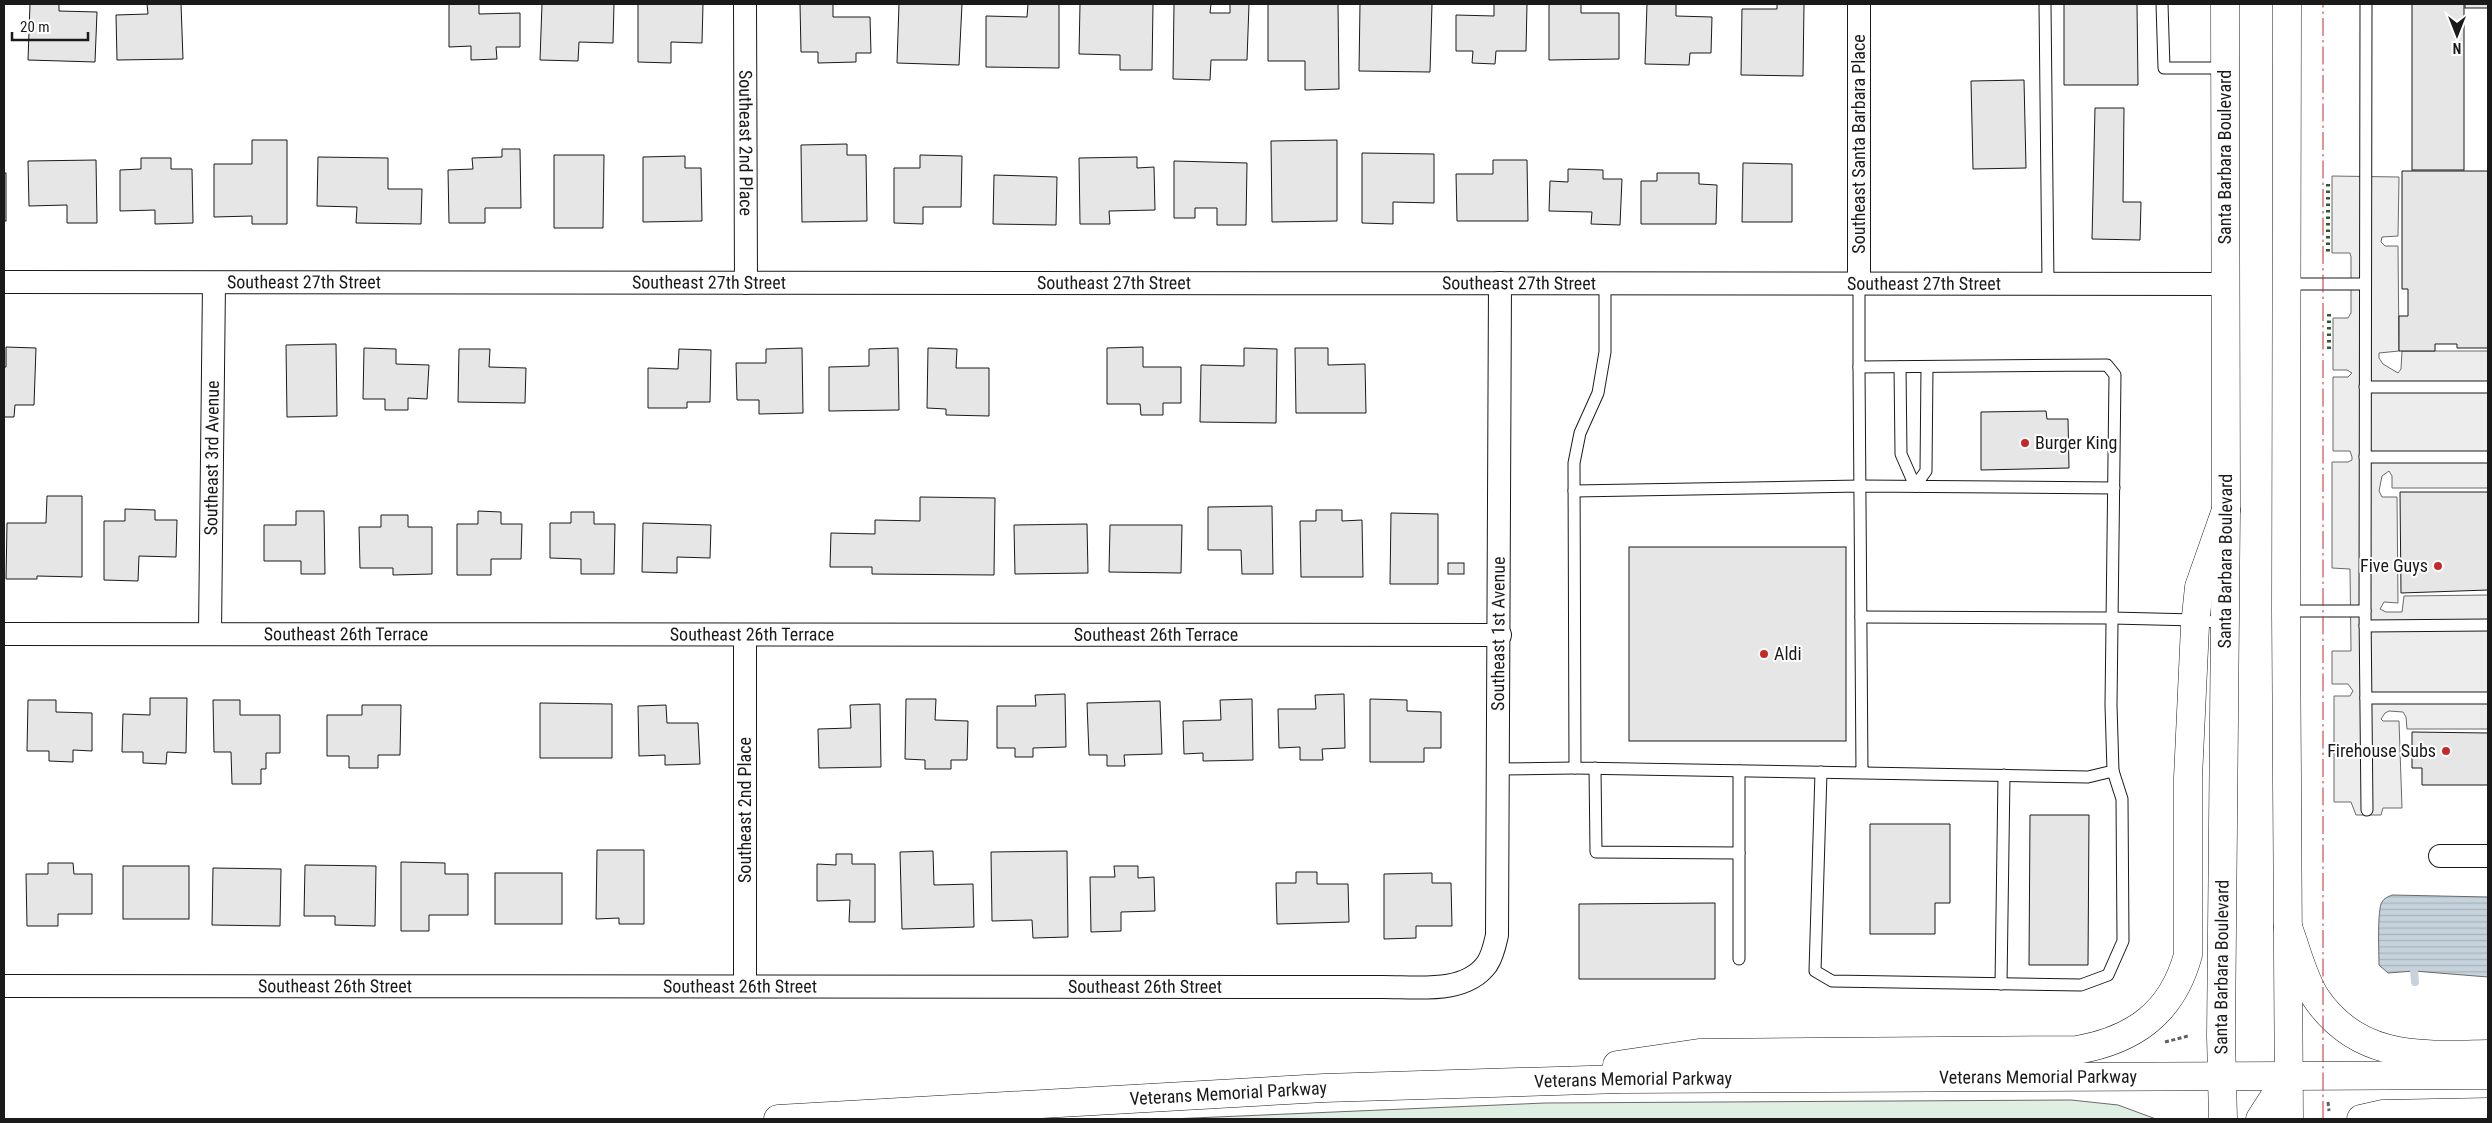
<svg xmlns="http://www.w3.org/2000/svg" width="2492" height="1123" font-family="'Roboto Condensed',sans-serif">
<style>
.grass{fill:#e0efe3;stroke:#6a6a6a}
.parking{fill:#ededed;stroke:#6a6a6a}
.water{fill:url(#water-rules);stroke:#6a6a6a}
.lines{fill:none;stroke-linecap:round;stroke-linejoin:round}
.stream{stroke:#c6d2dc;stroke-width:8}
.building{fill:#e6e6e6;stroke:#1a1a1a}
.lane-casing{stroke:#1a1a1a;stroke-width:13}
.street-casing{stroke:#1a1a1a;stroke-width:24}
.secondary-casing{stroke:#1a1a1a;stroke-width:29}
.highway-casing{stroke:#1a1a1a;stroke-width:29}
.path{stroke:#5f5f5f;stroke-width:3;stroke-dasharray:4 2.5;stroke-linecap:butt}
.lane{stroke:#fff;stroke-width:11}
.street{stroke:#fff;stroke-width:22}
.secondary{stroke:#fff;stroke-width:28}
.highway{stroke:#fff;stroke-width:28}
.hedge{stroke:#2b5a34;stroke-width:4;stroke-dasharray:2.5 4;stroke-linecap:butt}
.power{stroke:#c62828;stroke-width:1;stroke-dasharray:18 4 2.5 4;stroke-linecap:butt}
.poi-dot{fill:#c62828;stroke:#fff;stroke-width:2}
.labels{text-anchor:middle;stroke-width:4;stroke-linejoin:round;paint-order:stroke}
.street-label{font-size:18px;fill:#1a1a1a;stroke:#fff}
.poi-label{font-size:18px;fill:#1a1a1a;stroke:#fff;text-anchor:start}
</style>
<defs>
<pattern id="water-rules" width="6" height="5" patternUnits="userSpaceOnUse" patternTransform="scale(1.25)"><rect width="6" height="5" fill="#c6d2dc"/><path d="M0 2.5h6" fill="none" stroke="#aab4bc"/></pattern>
</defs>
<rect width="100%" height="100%" fill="#fff"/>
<!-- grass -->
<path class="grass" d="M 2071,1100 L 2118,1105 L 2156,1119 L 1170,1119 L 1545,1103 Z"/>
<!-- parking -->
<path class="parking" d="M 2332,176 L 2399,177 L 2398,236 L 2382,237 L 2381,242 L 2385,246 L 2398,246 L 2399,351 L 2379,353 L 2379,358 L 2383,364 L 2398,373 L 2401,369 L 2402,351 L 2488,351 L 2488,488 L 2392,488 L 2392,476 L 2389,471 L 2382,476 L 2379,491 L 2382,497 L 2397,497 L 2398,603 L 2384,602 L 2380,609 L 2386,612 L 2402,612 L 2404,596 L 2488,595 L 2488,729 L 2407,729 L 2406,717 L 2403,712 L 2389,711 L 2385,713 L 2381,719 L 2383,721 L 2399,721 L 2402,808 L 2383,808 L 2381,815 L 2356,815 L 2351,802 L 2334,802 L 2334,696 L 2350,696 L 2353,691 L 2348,684 L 2332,684 L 2332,651 L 2351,651 L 2350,569 L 2332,568 L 2332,462 L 2348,462 L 2352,460 L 2352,457 L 2350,451 L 2333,451 L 2333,377 L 2348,377 L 2352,373 L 2347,370 L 2333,370 L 2333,318 L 2348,318 L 2351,313 L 2351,257 L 2350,253 L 2332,253 Z"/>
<!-- water -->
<path class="water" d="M 2392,895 L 2488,897 L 2488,977 L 2414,971 L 2388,973 L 2379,965 C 2379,954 2377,909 2382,902 C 2384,898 2388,897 2392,895 Z"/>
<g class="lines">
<!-- stream -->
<path class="stream" d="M 2414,971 L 2415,982"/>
</g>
<!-- building -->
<g class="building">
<path d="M 30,4 L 59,4 L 59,11 L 97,12 L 95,62 L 28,60 Z"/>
<path d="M 147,4 L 181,4 L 183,59 L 117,60 L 116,15 L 148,14 Z"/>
<path d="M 449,4 L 479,4 L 479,14 L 520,13 L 520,47 L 496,47 L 497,59 L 471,60 L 471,46 L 449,47 Z"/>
<path d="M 542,4 L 614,4 L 613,43 L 579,42 L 578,61 L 540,60 Z"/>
<path d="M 638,4 L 703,4 L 702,43 L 671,42 L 671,63 L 638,62 Z"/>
<path d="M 800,4 L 833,4 L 833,17 L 870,17 L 871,53 L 856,53 L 856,62 L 818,63 L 818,52 L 801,52 Z"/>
<path d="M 899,4 L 962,4 L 959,65 L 897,63 Z"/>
<path d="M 1028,4 L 1059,4 L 1059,68 L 986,67 L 986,16 L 1027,17 Z"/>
<path d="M 1080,4 L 1153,4 L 1152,70 L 1120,70 L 1120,55 L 1079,54 Z"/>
<path d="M 1174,4 L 1211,4 L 1210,13 L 1230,13 L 1230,4 L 1249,4 L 1247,60 L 1211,60 L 1210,80 L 1173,79 Z"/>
<path d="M 1268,4 L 1338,4 L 1339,89 L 1305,90 L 1305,61 L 1268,61 Z"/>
<path d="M 1360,4 L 1432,4 L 1430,72 L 1359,71 Z"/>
<path d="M 1494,4 L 1527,4 L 1526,51 L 1496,51 L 1495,64 L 1472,63 L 1473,51 L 1456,51 L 1456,15 L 1494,16 Z"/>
<path d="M 1549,4 L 1581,4 L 1581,13 L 1619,13 L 1619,59 L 1549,60 Z"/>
<path d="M 1647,4 L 1676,4 L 1676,16 L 1712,17 L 1711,53 L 1690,53 L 1689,65 L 1645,64 Z"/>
<path d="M 1777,4 L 1804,4 L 1803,76 L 1741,75 L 1742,9 L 1777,9 Z"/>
<path d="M 2064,4 L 2137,4 L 2138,85 L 2064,85 Z"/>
<rect x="2412" y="4" width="52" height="166"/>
<rect x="2465" y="4" width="23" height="4"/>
<path d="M 2024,80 L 2026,168 L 1973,169 L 1971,81 Z"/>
<path d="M 2095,108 L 2124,108 L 2123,202 L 2141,202 L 2140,240 L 2092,239 Z"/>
<path d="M 252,140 L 287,140 L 287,224 L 252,224 L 252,216 L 214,217 L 214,164 L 252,164 Z"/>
<path d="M 1337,140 L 1337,221 L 1272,222 L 1271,141 Z"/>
<path d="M 847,144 L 847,155 L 866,155 L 867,221 L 802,222 L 801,145 Z"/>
<path d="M 502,149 L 520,149 L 521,208 L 485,208 L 485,223 L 449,223 L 448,170 L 473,169 L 472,158 L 502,157 Z"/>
<path d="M 1362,153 L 1434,154 L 1434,203 L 1393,202 L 1393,224 L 1362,223 Z"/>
<path d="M 554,155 L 604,155 L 603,228 L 554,228 Z"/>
<path d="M 920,155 L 962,156 L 961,207 L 923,207 L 923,224 L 894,223 L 894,168 L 920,168 Z"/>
<path d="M 685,156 L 685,168 L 701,168 L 702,221 L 643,222 L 643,157 Z"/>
<path d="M 318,157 L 388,158 L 388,189 L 422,189 L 421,224 L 356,223 L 357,207 L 317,206 Z"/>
<path d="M 1137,157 L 1137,168 L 1154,167 L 1155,210 L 1109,211 L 1110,224 L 1080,224 L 1079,158 Z"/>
<path d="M 141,158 L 171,158 L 171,169 L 192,169 L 193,223 L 155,224 L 155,210 L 120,211 L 120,170 L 141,169 Z"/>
<path d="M 96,160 L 97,223 L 67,223 L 67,205 L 29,206 L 28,161 Z"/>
<path d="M 1493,160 L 1527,160 L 1528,221 L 1457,221 L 1456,174 L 1493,174 Z"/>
<path d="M 1174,161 L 1247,163 L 1246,225 L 1217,225 L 1217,208 L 1195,208 L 1195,218 L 1174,218 Z"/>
<path d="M 1743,163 L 1792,164 L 1792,222 L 1742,222 Z"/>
<path d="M 1568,169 L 1603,170 L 1603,179 L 1622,179 L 1620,225 L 1591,224 L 1592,212 L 1549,211 L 1550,181 L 1568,182 Z"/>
<path d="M 2402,171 L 2488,171 L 2488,348 L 2457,348 L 2457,344 L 2435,344 L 2435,351 L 2399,351 L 2399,316 L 2408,316 L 2408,289 L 2402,289 Z"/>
<rect x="4" y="173" width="2" height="48"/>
<path d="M 1657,173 L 1699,173 L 1699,184 L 1717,185 L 1716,224 L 1641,224 L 1641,181 L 1657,181 Z"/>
<path d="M 994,175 L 1057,177 L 1056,225 L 993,224 Z"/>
<path d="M 336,344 L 337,416 L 287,417 L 286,345 Z"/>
<path d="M 6,347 L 36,348 L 34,405 L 15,405 L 14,417 L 4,417 L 4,367 L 6,367 Z"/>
<path d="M 1143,347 L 1143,367 L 1181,367 L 1181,403 L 1163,403 L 1163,415 L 1141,415 L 1140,404 L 1107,404 L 1107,348 Z"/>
<path d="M 364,348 L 396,349 L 396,364 L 429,365 L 427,399 L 408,398 L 408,410 L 385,410 L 385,399 L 363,399 Z"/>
<path d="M 802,348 L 803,413 L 759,414 L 759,400 L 737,400 L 736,363 L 766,363 L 766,349 Z"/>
<path d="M 898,348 L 899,410 L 829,411 L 829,367 L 869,366 L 869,349 Z"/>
<path d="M 928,348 L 957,349 L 956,368 L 989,368 L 989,416 L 946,415 L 946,409 L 927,408 Z"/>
<path d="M 1244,348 L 1277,349 L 1276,423 L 1200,422 L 1201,365 L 1244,366 Z"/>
<path d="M 1295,348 L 1328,348 L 1328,365 L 1365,364 L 1366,413 L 1296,413 Z"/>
<path d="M 459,349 L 490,349 L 489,367 L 526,368 L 525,403 L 458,402 Z"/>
<path d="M 679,349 L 711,350 L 710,402 L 687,402 L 687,408 L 648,408 L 648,368 L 678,369 Z"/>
<path d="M 2046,411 L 2047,419 L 2068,419 L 2069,468 L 1981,470 L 1981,412 Z"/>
<path d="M 2400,492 L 2488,492 L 2488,590 L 2401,593 Z"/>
<path d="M 47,496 L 82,496 L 82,577 L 37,576 L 37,579 L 6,579 L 7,523 L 46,523 Z"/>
<path d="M 920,497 L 995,498 L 994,575 L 872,574 L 872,567 L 830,567 L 831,533 L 875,534 L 875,520 L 920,521 Z"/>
<path d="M 1272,506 L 1273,574 L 1242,574 L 1241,550 L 1208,550 L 1208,507 Z"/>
<path d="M 125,509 L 155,510 L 155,520 L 177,520 L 176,557 L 139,556 L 138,581 L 104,580 L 104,521 L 125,521 Z"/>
<path d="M 1316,510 L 1342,510 L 1342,521 L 1362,520 L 1363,577 L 1301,577 L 1300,521 L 1316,521 Z"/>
<path d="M 296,511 L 324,511 L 325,574 L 301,574 L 301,561 L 264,561 L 264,525 L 296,525 Z"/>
<path d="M 478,511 L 501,512 L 501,524 L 522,524 L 521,559 L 491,559 L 491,575 L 457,575 L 457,524 L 478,524 Z"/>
<path d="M 571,512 L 594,512 L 594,524 L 615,524 L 614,574 L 581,574 L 581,559 L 550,558 L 550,523 L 571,523 Z"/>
<path d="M 1391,513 L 1438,514 L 1438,584 L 1390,584 Z"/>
<path d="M 381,515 L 408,515 L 408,527 L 432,527 L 432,574 L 393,575 L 393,568 L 360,568 L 359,527 L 381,527 Z"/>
<path d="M 643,523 L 711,525 L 710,558 L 677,557 L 677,573 L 642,572 Z"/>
<path d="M 1087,524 L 1088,573 L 1015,574 L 1014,525 Z"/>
<path d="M 1110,525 L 1182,525 L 1181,573 L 1109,572 Z"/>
<rect x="1629" y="547" width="217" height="194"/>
<rect x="1448" y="563" width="16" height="11"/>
<path d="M 1065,694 L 1066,747 L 1033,748 L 1033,757 L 1015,757 L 1015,748 L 997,748 L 997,706 L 1036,706 L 1035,695 Z"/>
<path d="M 1344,694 L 1345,748 L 1322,749 L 1323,760 L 1300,760 L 1300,747 L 1279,748 L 1278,709 L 1316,709 L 1315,695 Z"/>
<path d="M 150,698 L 187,698 L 186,753 L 167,752 L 166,764 L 143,763 L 143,752 L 122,752 L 123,714 L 150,715 Z"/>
<path d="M 906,699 L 936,699 L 935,720 L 968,721 L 967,760 L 951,760 L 951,769 L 925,769 L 925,760 L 905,759 Z"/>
<path d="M 1252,699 L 1253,760 L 1203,761 L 1203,753 L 1184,754 L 1183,721 L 1221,720 L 1220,700 Z"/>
<path d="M 1370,699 L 1407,700 L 1407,711 L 1441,712 L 1441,748 L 1424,748 L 1424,762 L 1370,762 Z"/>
<path d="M 28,700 L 56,700 L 56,712 L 92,713 L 92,751 L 73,750 L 73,762 L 49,761 L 49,751 L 27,751 Z"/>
<path d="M 213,700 L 240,700 L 240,715 L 280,715 L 280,753 L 266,753 L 266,769 L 261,769 L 261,784 L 232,784 L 231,752 L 214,752 Z"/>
<path d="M 1160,701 L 1162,754 L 1124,755 L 1125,766 L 1107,766 L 1107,755 L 1089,755 L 1087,703 Z"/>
<path d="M 540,703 L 612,704 L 612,758 L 540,758 Z"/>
<path d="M 880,704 L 881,767 L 819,768 L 818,729 L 851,728 L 850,705 Z"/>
<path d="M 362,705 L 401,705 L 400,755 L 378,755 L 378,768 L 349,768 L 349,756 L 327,756 L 327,715 L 362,715 Z"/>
<path d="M 666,705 L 667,723 L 698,723 L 700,764 L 665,765 L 665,755 L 639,756 L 638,706 Z"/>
<path d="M 2412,732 L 2488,733 L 2488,785 L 2422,785 L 2422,768 L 2412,768 Z"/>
<path d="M 2030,815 L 2089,815 L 2088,965 L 2029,965 Z"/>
<path d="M 1870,824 L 1950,824 L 1950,903 L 1935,903 L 1935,934 L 1870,934 Z"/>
<path d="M 597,850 L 644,850 L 644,924 L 619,924 L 619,918 L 596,919 Z"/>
<path d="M 933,851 L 934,885 L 973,884 L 974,927 L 902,929 L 900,852 Z"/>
<path d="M 1067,851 L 1068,937 L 1033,938 L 1032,920 L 992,921 L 991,852 Z"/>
<path d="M 836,854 L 852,854 L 852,864 L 875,864 L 875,922 L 849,922 L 850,900 L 817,901 L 817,864 L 836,865 Z"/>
<path d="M 401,862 L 445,863 L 445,874 L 468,874 L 468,915 L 429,915 L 429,931 L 401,931 Z"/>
<path d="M 48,863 L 73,863 L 74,874 L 92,874 L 92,914 L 58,914 L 58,926 L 27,926 L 26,874 L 48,874 Z"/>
<path d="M 305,865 L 376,866 L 375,926 L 335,925 L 335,916 L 304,916 Z"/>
<rect x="123" y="866" width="66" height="53"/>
<path d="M 1114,866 L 1138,866 L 1138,878 L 1154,877 L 1155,911 L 1121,912 L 1121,931 L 1091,932 L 1090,877 L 1115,877 Z"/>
<path d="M 213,868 L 281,869 L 280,926 L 212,925 Z"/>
<path d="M 1296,872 L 1317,872 L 1317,884 L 1348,884 L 1349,922 L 1277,924 L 1276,883 L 1296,883 Z"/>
<rect x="495" y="873" width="67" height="51"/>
<path d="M 1432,873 L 1432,883 L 1451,883 L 1452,926 L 1416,926 L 1416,938 L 1384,939 L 1384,874 Z"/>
<path d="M 1715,903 L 1715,979 L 1579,979 L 1579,904 Z"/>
</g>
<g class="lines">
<defs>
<g id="lane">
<path d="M 2045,4 L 2048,283"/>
<path d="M 2162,4 L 2164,68 L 2225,68"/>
<path d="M 2366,4 L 2365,611 L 2367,810"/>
<path d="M 1605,283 L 1605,352 L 1598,393 L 1580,433 L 1574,463 L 1575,768 L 2088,777 L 2113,771 L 2111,705 L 2115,375 L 2107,365 L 1859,367 L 1862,773"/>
<path d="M 1859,284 L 1859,367"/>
<path d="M 2286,284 L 2365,284"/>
<path d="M 1900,367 L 1901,454 L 1915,486"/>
<path d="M 2365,387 L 2488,387"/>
<path d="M 2365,457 L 2488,457"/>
<path d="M 1915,486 L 1926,471 L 1927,367"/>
<path d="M 1574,491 L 1860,486 L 2114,488"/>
<path d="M 2286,611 L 2365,611"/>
<path d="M 1861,617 L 2112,618 L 2195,620 L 2223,623"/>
<path d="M 2365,626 L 2488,625"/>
<path d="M 2366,698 L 2488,698"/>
<path d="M 1595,768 L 1596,852 L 1739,853 L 1739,771"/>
<path d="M 1499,769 L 1575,768"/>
<path d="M 1821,772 L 1815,971 L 1832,981 L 2081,985 L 2108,975 L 2123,941 L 2122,799 L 2113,771"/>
<path d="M 1739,853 L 1739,959"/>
<path d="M 2001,984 L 2004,775"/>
</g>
<g id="street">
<path id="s1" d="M 745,4 L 746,283"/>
<path id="s2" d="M 4,282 L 2225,284"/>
<path d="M 1859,284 L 1859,4"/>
<path id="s3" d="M 210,633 L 214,283"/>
<path id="s4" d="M 4,634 L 1500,635"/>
<path d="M 745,635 L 745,986"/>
<path d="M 2440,856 L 2488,856"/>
<path id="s5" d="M 4,986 L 1378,987 C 1412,986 1464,996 1487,964 C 1493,955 1495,944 1497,935 L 1500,283"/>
</g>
<g id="secondary">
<path d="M 2287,4 L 2286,611 L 2289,1119"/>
<path id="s6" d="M 2223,1119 L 2221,1036 L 2226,510 L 2225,4"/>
</g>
<g id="highway">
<path d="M 2288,927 C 2297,951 2303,978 2316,998 C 2359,1061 2422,1055 2488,1054"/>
<path d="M 1617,1065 L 1699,1053 L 2077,1050 C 2134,1040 2172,1013 2188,955 L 2188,778 L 2195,626 L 2199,587 L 2226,510"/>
<path id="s7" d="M 778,1119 L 1324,1088 L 1621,1079 L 2488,1075"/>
<path d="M 2260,1119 L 2289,1074"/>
<path d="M 2361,1119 L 2383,1114 L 2488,1112"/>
</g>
</defs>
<!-- lane casing -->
<use href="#lane" class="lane-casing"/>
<!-- street casing -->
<use href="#street" class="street-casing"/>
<!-- secondary casing -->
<use href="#secondary" class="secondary-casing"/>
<!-- highway casing -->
<use href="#highway" class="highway-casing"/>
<!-- path -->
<g class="path">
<path d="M 2165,1042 L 2188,1036"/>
<path d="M 2328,1102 L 2329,1111"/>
</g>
<!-- lane -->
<use href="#lane" class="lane"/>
<!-- street -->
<use href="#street" class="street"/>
<!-- secondary -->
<use href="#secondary" class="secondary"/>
<!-- highway -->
<use href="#highway" class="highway"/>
<!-- hedge -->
<g class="hedge">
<path d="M 2328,184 L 2328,252"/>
<path d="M 2329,314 L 2329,352"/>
</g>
<!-- power -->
<path class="power" d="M 2323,1119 L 2323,4"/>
</g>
<!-- markers -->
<g class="poi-dot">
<circle cx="2025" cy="443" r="5"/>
<circle cx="2438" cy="566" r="5"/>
<circle cx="1764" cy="654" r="5"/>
<circle cx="2446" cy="751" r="5"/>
</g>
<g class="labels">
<!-- street labels -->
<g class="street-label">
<text dy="6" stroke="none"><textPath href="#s1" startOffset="139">Southeast 2nd Place</textPath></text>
<text transform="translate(1859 144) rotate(-90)" y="6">Southeast Santa Barbara Place</text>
<text transform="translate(2225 157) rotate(-90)" y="6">Santa Barbara Boulevard</text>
<text dy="6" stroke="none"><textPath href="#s2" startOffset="300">Southeast 27th Street</textPath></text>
<text dy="6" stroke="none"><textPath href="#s2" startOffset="705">Southeast 27th Street</textPath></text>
<text dy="6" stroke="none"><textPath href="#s2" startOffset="1110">Southeast 27th Street</textPath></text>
<text dy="6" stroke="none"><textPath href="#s2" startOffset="1515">Southeast 27th Street</textPath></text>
<text dy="6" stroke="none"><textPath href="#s2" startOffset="1920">Southeast 27th Street</textPath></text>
<text dy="6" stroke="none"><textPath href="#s3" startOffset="175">Southeast 3rd Avenue</textPath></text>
<text dy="6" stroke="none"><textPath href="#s6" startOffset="558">Santa Barbara Boulevard</textPath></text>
<text dy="6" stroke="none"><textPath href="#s5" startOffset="1822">Southeast 1st Avenue</textPath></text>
<text dy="6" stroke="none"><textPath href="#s4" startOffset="342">Southeast 26th Terrace</textPath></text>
<text dy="6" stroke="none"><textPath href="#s4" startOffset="748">Southeast 26th Terrace</textPath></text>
<text dy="6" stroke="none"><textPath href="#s4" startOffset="1152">Southeast 26th Terrace</textPath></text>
<text transform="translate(745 810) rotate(-90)" y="6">Southeast 2nd Place</text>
<text dy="6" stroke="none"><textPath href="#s6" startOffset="152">Santa Barbara Boulevard</textPath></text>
<text dy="6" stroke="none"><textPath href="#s5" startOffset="736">Southeast 26th Street</textPath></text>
<text dy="6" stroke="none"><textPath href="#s5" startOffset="1141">Southeast 26th Street</textPath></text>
<text dy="6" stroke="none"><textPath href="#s5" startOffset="331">Southeast 26th Street</textPath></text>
<text dy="6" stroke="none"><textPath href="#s7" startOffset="1261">Veterans Memorial Parkway</textPath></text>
<text dy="6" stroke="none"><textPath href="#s7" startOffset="856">Veterans Memorial Parkway</textPath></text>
<text dy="6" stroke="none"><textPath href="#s7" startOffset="451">Veterans Memorial Parkway</textPath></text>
</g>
<!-- poi labels -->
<g class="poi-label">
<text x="2035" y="449">Burger King</text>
<text x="2428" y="572" text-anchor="end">Five Guys</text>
<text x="1774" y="660">Aldi</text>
<text x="2436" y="757" text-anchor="end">Firehouse Subs</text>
</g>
</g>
<!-- border -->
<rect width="2492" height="1123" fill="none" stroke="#1a1a1a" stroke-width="10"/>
<!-- north arrow -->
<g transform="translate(2457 35) rotate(180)" stroke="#ffffff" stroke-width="4" paint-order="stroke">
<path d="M0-4L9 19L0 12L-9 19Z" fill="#1a1a1a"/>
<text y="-8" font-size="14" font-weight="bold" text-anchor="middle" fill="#1a1a1a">N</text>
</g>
<!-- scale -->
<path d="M12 32v8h76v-8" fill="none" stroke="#1a1a1a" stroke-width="2.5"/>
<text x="20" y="32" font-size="15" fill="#1a1a1a" stroke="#ffffff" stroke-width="4" paint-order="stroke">20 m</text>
</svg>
